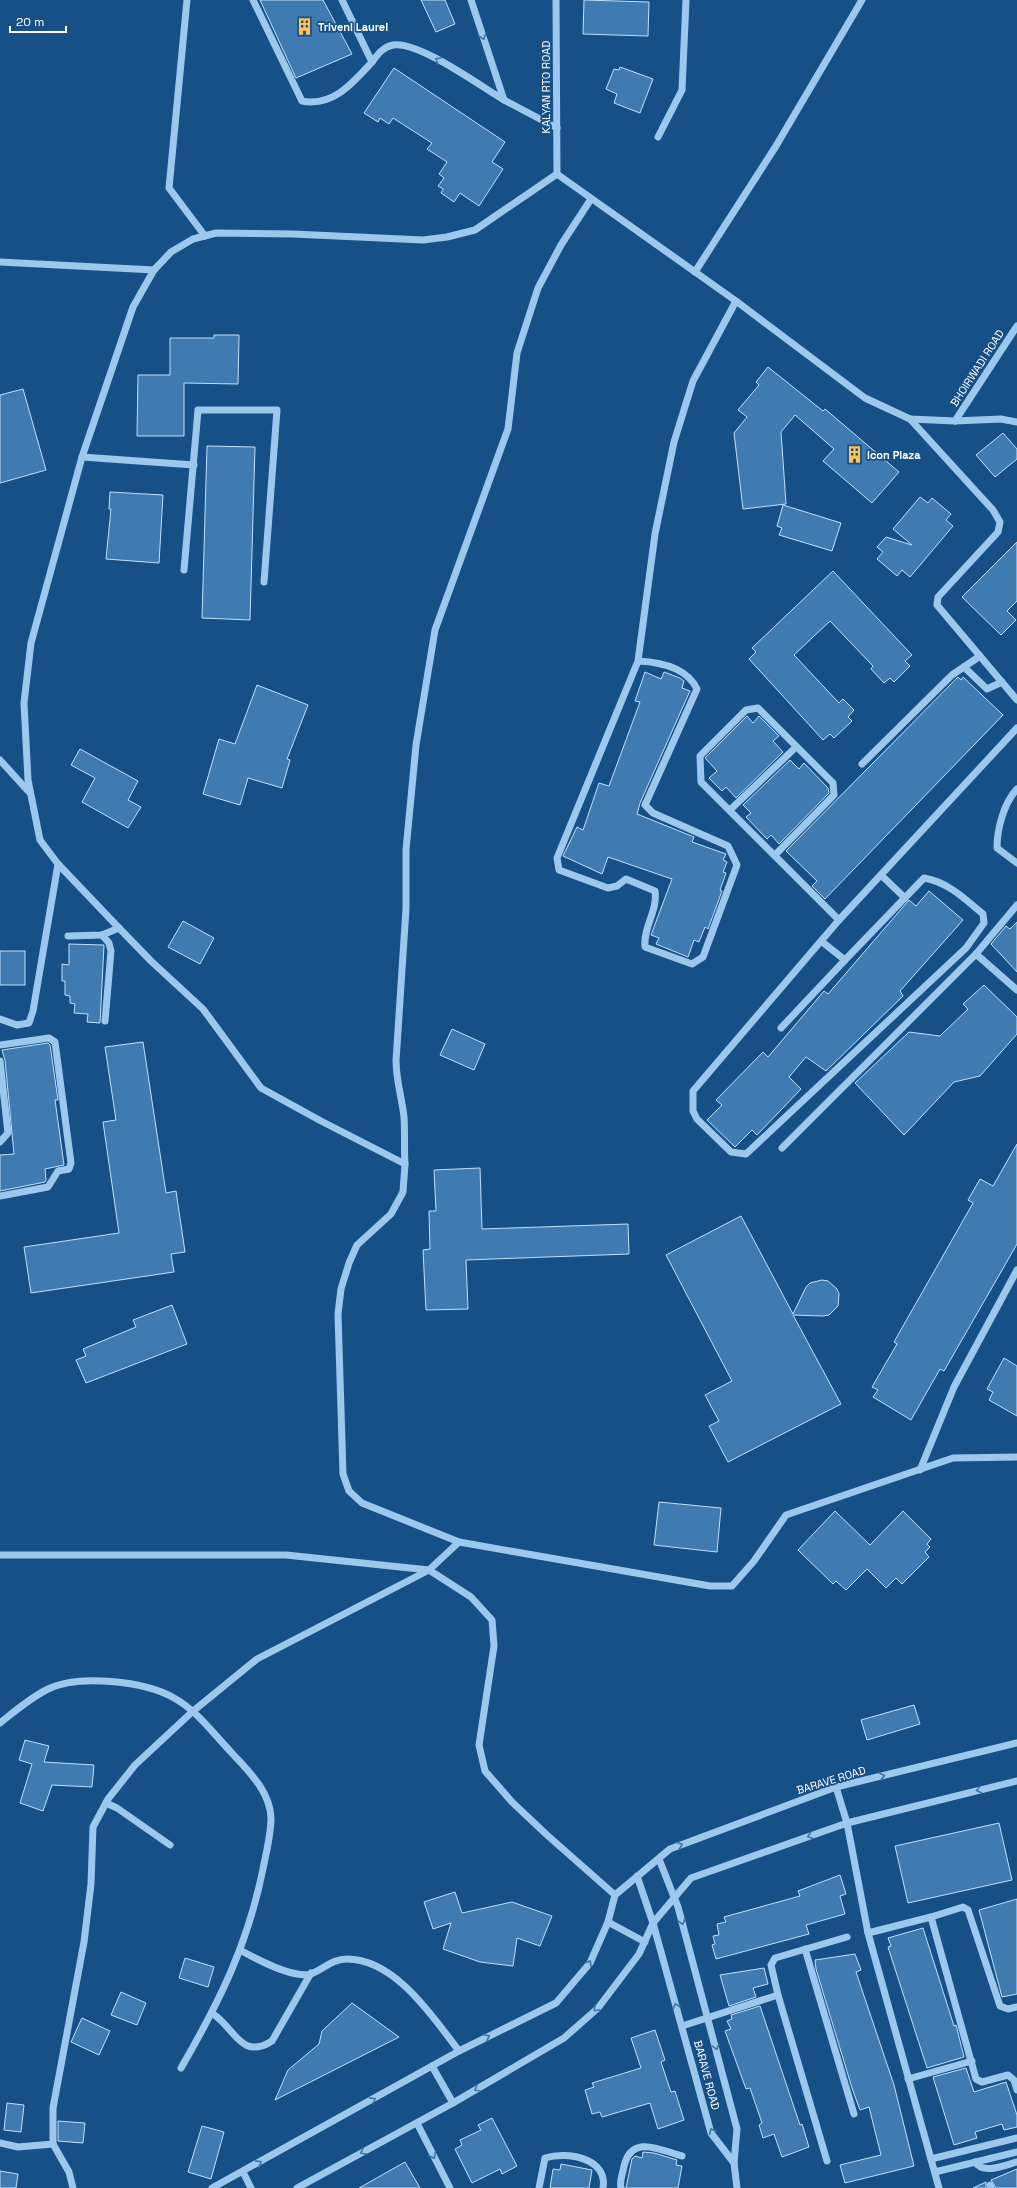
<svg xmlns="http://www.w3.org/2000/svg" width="1017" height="2188" font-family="'Space Grotesk',sans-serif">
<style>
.building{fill:#3f7bb1;stroke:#c2e0fa}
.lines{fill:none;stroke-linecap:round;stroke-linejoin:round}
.minor{stroke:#9dc8ee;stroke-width:7}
.oneway{stroke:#3f74a6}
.labels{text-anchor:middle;stroke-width:3.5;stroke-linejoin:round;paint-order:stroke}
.poi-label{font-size:11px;font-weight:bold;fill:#fff;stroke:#175087;text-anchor:start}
.street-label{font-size:11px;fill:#fff;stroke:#175087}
</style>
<rect width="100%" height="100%" fill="#175087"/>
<!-- building -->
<g class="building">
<path d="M 260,0 L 323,0 L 352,54 L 296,78 Z"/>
<path d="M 421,0 L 445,0 L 455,24 L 436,32 Z"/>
<path d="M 584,0 L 649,2 L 648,36 L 583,34 Z"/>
<path d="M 620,67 L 653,79 L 640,113 L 614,103 L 617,94 L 606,89 L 614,69 L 619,70 Z"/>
<path d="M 394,68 L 505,142 L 492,162 L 503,169 L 479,206 L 460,193 L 454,202 L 441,193 L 443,189 L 438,186 L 444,178 L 439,174 L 447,162 L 427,149 L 432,143 L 393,118 L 389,124 L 380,118 L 378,122 L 364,113 Z"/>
<path d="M 214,335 L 239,335 L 238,384 L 184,383 L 184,436 L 137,436 L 138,375 L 170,375 L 170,338 L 214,338 Z"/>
<path d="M 768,367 L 823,411 L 825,409 L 899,472 L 872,503 L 823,461 L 834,449 L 795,415 L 781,432 L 786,504 L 743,509 L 734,433 L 747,417 L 738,410 L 759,385 L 756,382 Z"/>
<path d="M 23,389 L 46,470 L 0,483 L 0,395 Z"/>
<path d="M 1003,433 L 1017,449 L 1017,459 L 995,477 L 976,455 Z"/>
<path d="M 207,446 L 255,447 L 250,620 L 202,618 Z"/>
<path d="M 110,492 L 163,495 L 159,563 L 106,559 L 111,509 L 109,509 Z"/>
<path d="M 920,497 L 928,503 L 932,498 L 951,514 L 946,520 L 953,526 L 910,577 L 902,570 L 897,576 L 877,559 L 883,552 L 877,547 L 886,537 L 912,545 L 893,529 Z"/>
<path d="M 783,505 L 841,523 L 832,551 L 779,535 L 782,528 L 777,526 Z"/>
<path d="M 1017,542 L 1017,601 L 1007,611 L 1016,620 L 1001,635 L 962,597 Z"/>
<path d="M 833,571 L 912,655 L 905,661 L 910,666 L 894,682 L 890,678 L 884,683 L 871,669 L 873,666 L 830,621 L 794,655 L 839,703 L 843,699 L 854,710 L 848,717 L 852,721 L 834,738 L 830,734 L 823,740 L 749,659 L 756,652 L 752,648 Z"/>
<path d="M 645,672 L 661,679 L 664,672 L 680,678 L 684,681 L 682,688 L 690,691 L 640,803 L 637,814 L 694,837 L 692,842 L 726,854 L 723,860 L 727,862 L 723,872 L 726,873 L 720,890 L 722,891 L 708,929 L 705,927 L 699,942 L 694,940 L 688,957 L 656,944 L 659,938 L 651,935 L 672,879 L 608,857 L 602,874 L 563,856 L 577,827 L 583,830 L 599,783 L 609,786 L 640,702 L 635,701 Z"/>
<path d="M 958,677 L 961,680 L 963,677 L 1003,715 L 825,899 L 812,886 L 817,881 L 786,851 Z"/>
<path d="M 257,685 L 308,705 L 287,759 L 290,760 L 282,788 L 248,778 L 240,805 L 203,794 L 219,739 L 235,744 Z"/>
<path d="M 747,716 L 753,723 L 759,716 L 779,736 L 773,741 L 783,752 L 736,798 L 726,787 L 722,791 L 709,778 L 717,771 L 705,758 Z"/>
<path d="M 80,749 L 138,781 L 128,800 L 141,807 L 128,828 L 82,802 L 95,778 L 71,765 Z"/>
<path d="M 790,760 L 799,769 L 804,763 L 828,788 L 829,793 L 779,844 L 771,835 L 767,839 L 746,817 L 751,813 L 743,805 Z"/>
<path d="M 929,891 L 963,920 L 900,991 L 903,996 L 826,1071 L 806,1057 L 789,1077 L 801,1089 L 757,1135 L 752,1130 L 735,1147 L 707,1120 L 722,1105 L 716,1100 L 763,1052 L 768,1057 L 824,991 L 828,994 L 909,900 L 916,906 Z"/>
<path d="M 183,921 L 214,938 L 200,964 L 168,947 Z"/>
<path d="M 1017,922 L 1017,972 L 991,944 L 1006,926 L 1010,929 Z"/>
<path d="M 69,944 L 104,945 L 100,1023 L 87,1022 L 88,1014 L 74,1013 L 75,1004 L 70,1003 L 70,996 L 65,995 L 65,981 L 62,981 L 62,964 L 69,965 Z"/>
<rect x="0" y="951" width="25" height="34"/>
<path d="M 984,985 L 1017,1017 L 1017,1034 L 980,1076 L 954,1082 L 904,1135 L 855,1083 L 909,1032 L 940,1036 L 968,1009 L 963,1004 Z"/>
<path d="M 452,1029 L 485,1044 L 474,1070 L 440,1055 Z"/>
<path d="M 143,1042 L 166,1193 L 176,1191 L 185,1252 L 171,1254 L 174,1272 L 31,1293 L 24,1247 L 119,1233 L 103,1122 L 116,1120 L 105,1047 Z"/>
<path d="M 48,1043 L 50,1045 L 58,1100 L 55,1100 L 64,1165 L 45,1169 L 46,1180 L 45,1182 L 0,1191 L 0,1155 L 14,1154 L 5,1060 L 2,1050 Z"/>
<path d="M 1017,1144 L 1017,1244 L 944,1371 L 940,1369 L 911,1420 L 873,1397 L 878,1390 L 872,1387 L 897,1344 L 894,1342 L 973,1203 L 968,1200 L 980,1179 L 993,1186 Z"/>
<path d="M 480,1168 L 482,1229 L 628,1224 L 629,1254 L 466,1260 L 468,1309 L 426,1310 L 423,1250 L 430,1249 L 429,1211 L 436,1211 L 434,1170 Z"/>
<path d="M 741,1216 L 793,1314 L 806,1287 L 810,1283 L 822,1280 L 828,1281 L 837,1289 L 839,1294 L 838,1306 L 829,1315 L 823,1316 L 793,1315 L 841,1404 L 728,1462 L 709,1426 L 719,1421 L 705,1395 L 732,1381 L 666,1255 Z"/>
<path d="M 172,1305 L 187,1344 L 86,1383 L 76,1360 L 86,1356 L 83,1349 L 136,1327 L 133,1320 Z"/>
<path d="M 1004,1358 L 1017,1366 L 1017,1416 L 989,1400 L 993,1392 L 987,1389 Z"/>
<path d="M 659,1502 L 721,1508 L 717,1552 L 654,1545 Z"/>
<path d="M 835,1511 L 870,1545 L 903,1511 L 931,1539 L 927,1544 L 930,1547 L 925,1552 L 929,1557 L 902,1584 L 896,1578 L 886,1588 L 867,1569 L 846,1590 L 836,1581 L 833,1584 L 798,1550 Z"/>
<path d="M 914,1705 L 920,1724 L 867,1740 L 861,1720 Z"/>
<path d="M 25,1740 L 49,1746 L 44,1762 L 94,1765 L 92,1787 L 52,1785 L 43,1811 L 20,1803 L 32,1764 L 19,1760 Z"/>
<path d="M 999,1823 L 1012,1880 L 908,1903 L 895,1846 Z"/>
<path d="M 840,1875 L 846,1894 L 840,1896 L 845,1914 L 806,1925 L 809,1934 L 716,1959 L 712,1945 L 715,1944 L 713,1936 L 719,1935 L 717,1924 L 726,1922 L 724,1917 L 800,1896 L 798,1891 Z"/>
<path d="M 455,1892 L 462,1913 L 512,1902 L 552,1916 L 540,1946 L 517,1938 L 513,1966 L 480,1962 L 443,1949 L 451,1923 L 433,1929 L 424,1902 Z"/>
<path d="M 1017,1899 L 1017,1994 L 1002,1997 L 979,1910 Z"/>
<path d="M 923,1928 L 954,2026 L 956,2025 L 964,2057 L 927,2068 L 888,1947 L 891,1946 L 888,1938 Z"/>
<path d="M 855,1954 L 861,1970 L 856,1972 L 894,2085 L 914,2166 L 845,2183 L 840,2165 L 881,2155 L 869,2107 L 860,2110 L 852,2088 L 816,1969 L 815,1960 Z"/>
<path d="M 185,1958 L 214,1967 L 208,1987 L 179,1978 Z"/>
<path d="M 764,1968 L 768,1984 L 753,1988 L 756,1997 L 729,2006 L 720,1975 Z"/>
<path d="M 121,1992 L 146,2003 L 137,2025 L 111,2015 Z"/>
<path d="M 352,2003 L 399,2037 L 275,2100 L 288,2070 L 319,2044 L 322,2031 Z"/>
<path d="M 760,2006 L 800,2125 L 802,2124 L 809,2147 L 782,2157 L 774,2134 L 763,2138 L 759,2125 L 762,2123 L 750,2088 L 746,2089 L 725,2031 L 731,2029 L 727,2021 L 732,2019 L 731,2015 Z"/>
<path d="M 82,2018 L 110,2031 L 99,2055 L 71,2042 Z"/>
<path d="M 655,2030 L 665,2060 L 661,2062 L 671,2092 L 675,2091 L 684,2120 L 658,2129 L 650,2103 L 602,2117 L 600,2112 L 592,2114 L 585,2090 L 594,2087 L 592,2083 L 641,2068 L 631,2038 Z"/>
<path d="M 966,2068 L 974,2092 L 1006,2082 L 1017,2115 L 1017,2127 L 1004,2130 L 1002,2124 L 975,2132 L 977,2138 L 954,2145 L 933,2077 Z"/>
<path d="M 7,2103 L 24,2105 L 21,2132 L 4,2130 Z"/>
<path d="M 492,2118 L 517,2166 L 502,2174 L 500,2169 L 472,2183 L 455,2149 L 462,2145 L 460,2140 L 481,2130 L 478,2125 Z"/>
<path d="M 58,2121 L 85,2123 L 83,2143 L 58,2141 Z"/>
<path d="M 202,2126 L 224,2132 L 211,2179 L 188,2172 Z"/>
<path d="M 643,2152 L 654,2153 L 677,2160 L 676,2165 L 682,2166 L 678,2188 L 626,2188 L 632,2159 L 635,2156 L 642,2158 Z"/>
<path d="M 405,2162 L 420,2188 L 359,2188 Z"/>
<path d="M 561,2164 L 592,2170 L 589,2188 L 550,2188 L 553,2169 L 560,2170 Z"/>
<path d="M 1017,2169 L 1017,2188 L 996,2188 L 991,2180 Z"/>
<path d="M 0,2171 L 18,2174 L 16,2188 L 0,2188 Z"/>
<path d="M 986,2182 L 986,2188 L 973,2188 Z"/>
</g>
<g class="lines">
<!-- minor -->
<g class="minor">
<path d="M 187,0 L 169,188 L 205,236"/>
<path d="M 253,0 L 302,101 C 333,107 353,83 372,62"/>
<path d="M 342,0 L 372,62 C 378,54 383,47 393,45 C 419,41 480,86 504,100 L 471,0"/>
<path d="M 556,0 L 557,174"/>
<path d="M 504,100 L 557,128"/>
<path d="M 658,137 L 682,90 L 686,0"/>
<path d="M 557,174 L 736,301 L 865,398 L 910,419 L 955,421 L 1001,419 L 1017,422"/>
<path d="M 0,262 L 154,270"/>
<path d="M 695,272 L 776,146 L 862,0"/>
<path d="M 910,419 L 993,510 L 1000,522 L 998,532 L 938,597 L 937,605 L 1017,700"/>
<path d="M 955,421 L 1017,326"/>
<path d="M 82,457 L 194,465"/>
<path d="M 184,570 L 198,410 L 277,410 L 264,582"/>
<path d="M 638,661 C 660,662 687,668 697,689 L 645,805 L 653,813 L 728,846 L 737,865 L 703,957 L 692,964 L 645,947 C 643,927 658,911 655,891 L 626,879 L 617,886 L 608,888 L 559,870 L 557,858 L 638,661 L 655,534 L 674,442 L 693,381 L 736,301"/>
<path d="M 964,667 L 987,689 L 1002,682"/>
<path d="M 0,760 L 29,792"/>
<path d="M 862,764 L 952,675 L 980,656"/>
<path d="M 1017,789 C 1004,803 997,828 997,848 L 1017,863"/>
<path d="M 730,810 L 796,747"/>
<path d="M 775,855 L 834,795 L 833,783 L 758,708 L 746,710 L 700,756 L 701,782 C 747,828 793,874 839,920"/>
<path d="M 881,875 L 905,898"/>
<path d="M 1017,905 L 976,954 L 1017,990"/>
<path d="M 102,935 L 109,943 L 111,951 L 105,1021"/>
<path d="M 68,936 L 102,935 L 119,928"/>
<path d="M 821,941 L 845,960 L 924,878 C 948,882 965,899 983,914 L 984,923 L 966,948 L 746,1154 L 731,1152 L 697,1119 L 693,1111 L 693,1091 L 821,941 L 839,920 L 1017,728"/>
<path d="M 0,1019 L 17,1025 L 29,1023 L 33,1011 L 58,864"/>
<path d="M 781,1028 L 845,960"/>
<path d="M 0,1045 L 49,1038 L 55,1042 L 71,1163 L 69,1169 L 58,1171 L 48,1187 L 0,1196"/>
<path d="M 0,1061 L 8,1133 L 0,1142"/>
<path d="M 782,1148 L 976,954"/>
<path d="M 405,1164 C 404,1148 405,1132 404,1117 C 402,1098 396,1080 396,1061 L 406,909 L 406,850 L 416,745 L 435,630 L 508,429 L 517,353 L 538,288 L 561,245 L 591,199"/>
<path d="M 920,1470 L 954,1387 L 1017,1270"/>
<path d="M 459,1542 L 362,1503 L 349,1491 L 343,1474 L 338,1314 L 341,1289 L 349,1263 L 357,1245 L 391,1214 L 403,1192 L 405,1164 L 321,1121 L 261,1088 L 203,1009 L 151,961 L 119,928 L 58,864 L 40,840 L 28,780 L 24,703 L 31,643 L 82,457 L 133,307 L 154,270 L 171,252 L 193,239 L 216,233 L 293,234 L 423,240 L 447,237 L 475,230 L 557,174"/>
<path d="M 0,1555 L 286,1555 L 429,1570 L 471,1597 L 492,1620 L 494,1646 L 479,1745 L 485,1771 L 512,1802 L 547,1835 L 615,1895"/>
<path d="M 0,1723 C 15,1711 30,1698 48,1689 C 78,1674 145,1681 174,1698 C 196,1710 213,1733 230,1751 C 247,1770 270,1790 271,1818 C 271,1833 267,1849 264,1864 C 249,1942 220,2001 181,2068"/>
<path d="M 836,1787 L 847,1823 L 868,1933 L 939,2188"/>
<path d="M 106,1803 L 117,1808 L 170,1845"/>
<path d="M 659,1859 L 678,1907 L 737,2129 L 734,2163 L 737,2188"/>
<path d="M 637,1876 L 653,1923 L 711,2133 L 734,2163"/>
<path d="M 931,1917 L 963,1907 L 968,1910 L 1000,2006 L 1008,2009 L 1017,2007"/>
<path d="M 608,1922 L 645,1942"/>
<path d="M 868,1933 L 931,1917 L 976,2079 L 982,2082 L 1008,2075 L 1014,2080 L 1017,2090"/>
<path d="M 805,1949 L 854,2114"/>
<path d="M 240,1950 C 256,1959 294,1979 311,1974 C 324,1969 332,1959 347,1959 C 395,1959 433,2017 459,2051"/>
<path d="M 778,1995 L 827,2161"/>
<path d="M 213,2014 C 234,2027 241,2061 272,2041 L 311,1973"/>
<path d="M 682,2026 L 778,1995 L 771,1965 L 775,1958 L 847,1937"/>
<path d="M 432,2066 L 453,2103"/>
<path d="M 908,2079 L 972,2061"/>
<path d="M 417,2123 L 450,2188"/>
<path d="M 0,2143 L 18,2147 L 53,2144 L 53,2108 L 84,1942 L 91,1884 L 93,1827 L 108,1799 L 135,1765 L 192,1712 L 257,1659 L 429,1570 L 459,1542 L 710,1586 L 732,1586 L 754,1561 L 786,1515 L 953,1458 L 1017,1457"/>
<path d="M 53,2144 L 69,2172 L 73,2188"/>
<path d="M 931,2159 L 1017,2138"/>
<path d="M 975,2162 C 983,2175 1005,2165 1017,2162"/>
<path d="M 243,2172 L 251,2188"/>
<path d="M 935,2172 L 1017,2152"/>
<path d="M 990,2185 L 991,2188"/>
<path d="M 212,2188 L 459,2051 L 556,2003 L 590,1963 L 608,1922 L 615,1895 L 670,1849 L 836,1787 L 1017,1743"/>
<path d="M 297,2188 L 453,2103 L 564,2038 L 598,2008 L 639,1954 L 653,1923 L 691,1878 L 847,1823 L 1017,1781"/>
<path d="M 539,2188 L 545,2158 C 567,2151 608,2158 603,2188"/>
<path d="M 621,2188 C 619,2181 623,2173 624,2166 C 632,2134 660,2150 682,2156"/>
</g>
</g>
<!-- one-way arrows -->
<defs><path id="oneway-chevron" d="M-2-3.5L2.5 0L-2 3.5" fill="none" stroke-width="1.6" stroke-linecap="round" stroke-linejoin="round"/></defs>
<g class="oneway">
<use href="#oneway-chevron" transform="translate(483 37) rotate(71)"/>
<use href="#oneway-chevron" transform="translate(438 60) rotate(-149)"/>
<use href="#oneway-chevron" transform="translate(882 1776) rotate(-14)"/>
<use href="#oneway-chevron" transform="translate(979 1790) rotate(166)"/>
<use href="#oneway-chevron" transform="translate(810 1836) rotate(160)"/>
<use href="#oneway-chevron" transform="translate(680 1845) rotate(-20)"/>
<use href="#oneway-chevron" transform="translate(682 1922) rotate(75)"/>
<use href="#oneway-chevron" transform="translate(589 1963) rotate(-58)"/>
<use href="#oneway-chevron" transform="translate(676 2006) rotate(-106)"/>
<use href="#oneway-chevron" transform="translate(596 2009) rotate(135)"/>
<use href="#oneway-chevron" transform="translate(487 2037) rotate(-26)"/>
<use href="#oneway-chevron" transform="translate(716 2047) rotate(75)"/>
<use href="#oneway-chevron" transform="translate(477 2089) rotate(149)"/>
<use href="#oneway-chevron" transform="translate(373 2100) rotate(-29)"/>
<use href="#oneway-chevron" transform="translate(712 2131) rotate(-114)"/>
<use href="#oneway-chevron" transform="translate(363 2152) rotate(152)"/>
<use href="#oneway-chevron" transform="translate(433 2156) rotate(63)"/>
<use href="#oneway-chevron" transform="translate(259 2163) rotate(-29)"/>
</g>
<!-- icons -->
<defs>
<symbol id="building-bare" viewBox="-9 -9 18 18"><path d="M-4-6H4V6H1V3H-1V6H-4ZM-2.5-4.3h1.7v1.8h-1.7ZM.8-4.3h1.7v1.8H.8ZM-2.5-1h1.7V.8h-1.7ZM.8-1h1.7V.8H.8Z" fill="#ffc259" stroke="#175087" stroke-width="2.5" paint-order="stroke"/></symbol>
</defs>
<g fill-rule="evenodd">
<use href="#building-bare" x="292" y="14" width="25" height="25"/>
<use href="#building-bare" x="842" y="442" width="25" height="25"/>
</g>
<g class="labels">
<!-- poi labels -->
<g class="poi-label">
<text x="318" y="31">Triveni Laurel</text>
<text x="867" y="459">Icon Plaza</text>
</g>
<!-- street labels -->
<g class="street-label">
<text transform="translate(546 87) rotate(-90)" y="4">KALYAN RTO ROAD</text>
<text transform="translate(977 368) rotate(-57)" y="4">BHOIRWADI ROAD</text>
<text transform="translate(831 1780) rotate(-17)" y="4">BARAVE ROAD</text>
<text transform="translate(707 2075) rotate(75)" y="4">BARAVE ROAD</text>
</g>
</g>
<!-- scale -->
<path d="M10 26v6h56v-6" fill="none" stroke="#ffffff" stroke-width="2"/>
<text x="16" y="26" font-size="12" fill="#ffffff" stroke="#175087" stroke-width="3" paint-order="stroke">20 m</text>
</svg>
